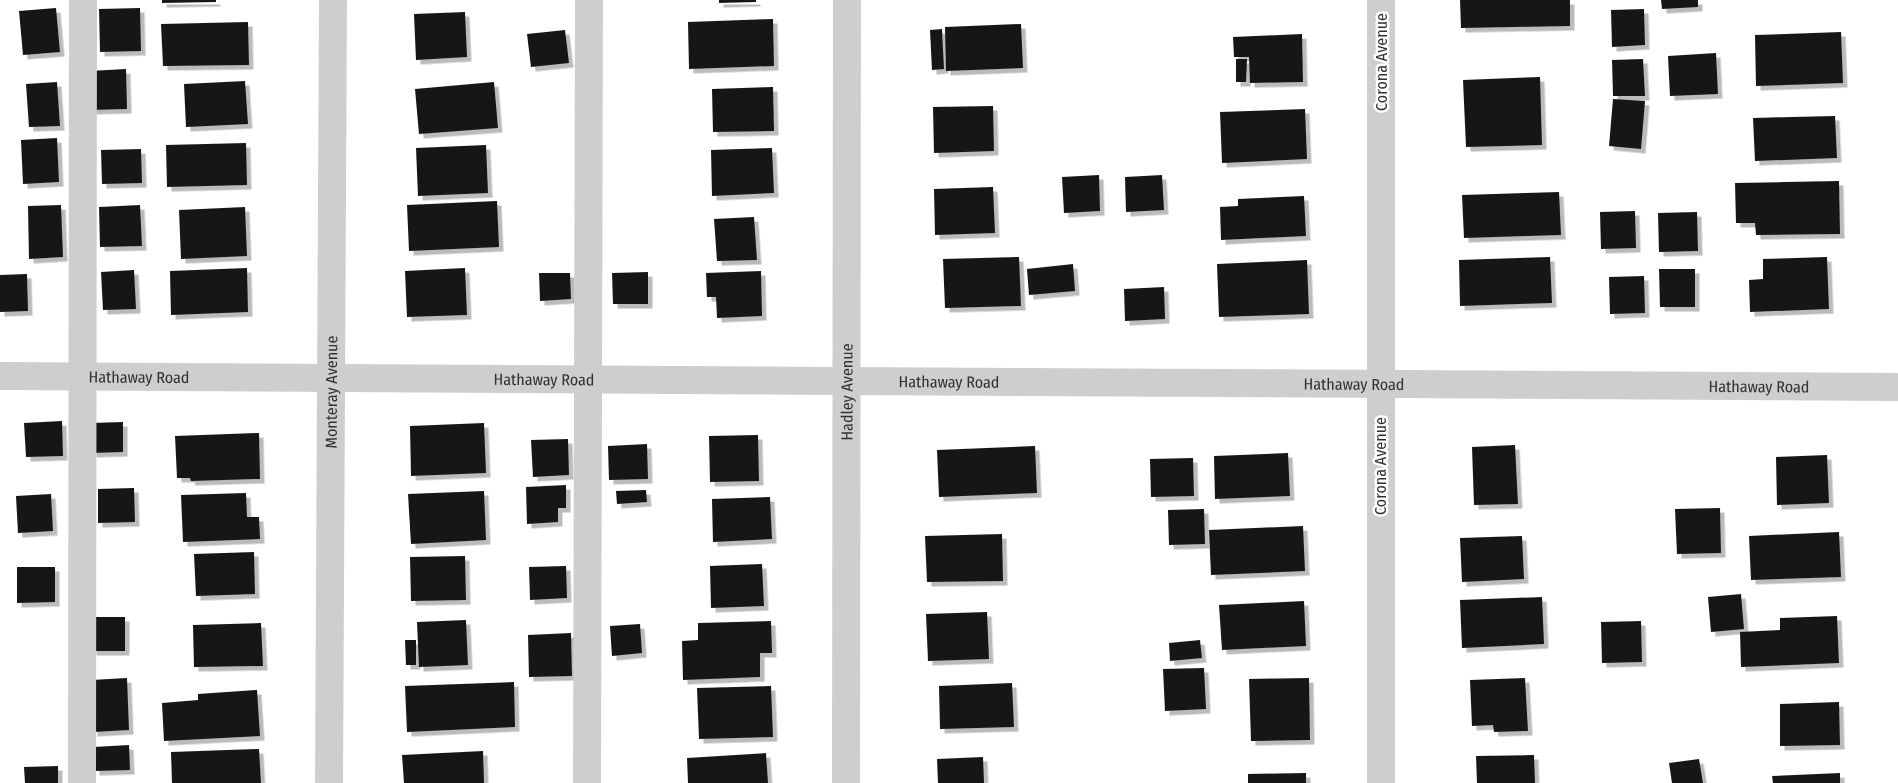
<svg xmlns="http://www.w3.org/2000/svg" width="1898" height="783" font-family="'Fira Sans Condensed',sans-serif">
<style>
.building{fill:#181818;filter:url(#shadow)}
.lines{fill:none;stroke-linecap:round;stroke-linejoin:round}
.minor{stroke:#cecece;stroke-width:28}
.labels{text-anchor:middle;stroke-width:5;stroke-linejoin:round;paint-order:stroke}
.street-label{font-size:16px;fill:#313131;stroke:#fff}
</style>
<defs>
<filter id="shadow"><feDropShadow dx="4.5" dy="4.5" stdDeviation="0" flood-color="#0004"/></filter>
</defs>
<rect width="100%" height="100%" fill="#fff"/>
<!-- building -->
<g class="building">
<path d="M 162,0 L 216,0 L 216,2 L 162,3 Z"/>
<path d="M 719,0 L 756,0 L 756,2 L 719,3 Z"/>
<path d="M 1460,0 L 1570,0 L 1570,26 L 1461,28 Z"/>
<path d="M 1661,0 L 1698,0 L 1698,7 L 1662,9 Z"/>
<path d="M 56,8 L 60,52 L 23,55 L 19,11 Z"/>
<path d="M 140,8 L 141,51 L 100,52 L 99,9 Z"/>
<path d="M 1644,9 L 1645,45 L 1612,47 L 1611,10 Z"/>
<path d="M 465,12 L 467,57 L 416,60 L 414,14 Z"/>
<path d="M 773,19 L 774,66 L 689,69 L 688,22 Z"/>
<path d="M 248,22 L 249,65 L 163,66 L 161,24 Z"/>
<path d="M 1021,24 L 1023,68 L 946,71 L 945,27 Z"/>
<path d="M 942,29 L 944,69 L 932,70 L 930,30 Z"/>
<path d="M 565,30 L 569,63 L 531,67 L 527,34 Z"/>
<path d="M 1841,32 L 1843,83 L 1756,86 L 1755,35 Z"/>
<path d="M 1302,34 L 1303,82 L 1250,83 L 1249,57 L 1234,57 L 1233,37 Z"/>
<path d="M 1716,53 L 1718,94 L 1670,96 L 1668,56 Z"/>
<path d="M 1236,59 L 1247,59 L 1246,82 L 1236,82 Z"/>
<path d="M 1643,59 L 1645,96 L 1613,96 L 1612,60 Z"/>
<path d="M 126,69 L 127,109 L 90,110 L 89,71 Z"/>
<path d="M 1540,77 L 1542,145 L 1466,147 L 1463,80 Z"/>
<path d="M 245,81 L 248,124 L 186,127 L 184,84 Z"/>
<path d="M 57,82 L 60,126 L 29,127 L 26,84 Z"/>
<path d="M 494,82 L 498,128 L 419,134 L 415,89 Z"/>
<path d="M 773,87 L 774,131 L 713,132 L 712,89 Z"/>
<path d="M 1613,99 L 1645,101 L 1641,149 L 1609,146 Z"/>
<path d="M 993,106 L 994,151 L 934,153 L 933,107 Z"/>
<path d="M 1305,109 L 1307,159 L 1222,163 L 1220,112 Z"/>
<path d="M 1835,116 L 1837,158 L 1755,161 L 1753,118 Z"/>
<path d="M 57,138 L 59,182 L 23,184 L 21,140 Z"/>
<path d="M 246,143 L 247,185 L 167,187 L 166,145 Z"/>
<path d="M 486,145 L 488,193 L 418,196 L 416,148 Z"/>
<path d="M 772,148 L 774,193 L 712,196 L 711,150 Z"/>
<path d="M 141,149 L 142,183 L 102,184 L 101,150 Z"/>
<path d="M 1099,175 L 1100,211 L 1064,213 L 1062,177 Z"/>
<path d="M 1162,175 L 1164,210 L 1126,212 L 1125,177 Z"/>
<path d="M 1839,181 L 1840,234 L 1756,235 L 1755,223 L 1736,223 L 1735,183 Z"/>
<path d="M 993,187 L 995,233 L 935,235 L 934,189 Z"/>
<path d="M 1559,192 L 1561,235 L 1464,238 L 1462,195 Z"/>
<path d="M 1304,196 L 1306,236 L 1221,240 L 1220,207 L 1238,206 L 1238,199 Z"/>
<path d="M 497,201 L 499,247 L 409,251 L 407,205 Z"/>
<path d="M 61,205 L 63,257 L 29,259 L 28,206 Z"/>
<path d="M 140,205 L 142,246 L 100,247 L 99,207 Z"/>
<path d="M 245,207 L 247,256 L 181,259 L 179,210 Z"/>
<path d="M 1635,211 L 1636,248 L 1601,249 L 1600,212 Z"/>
<path d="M 1697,212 L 1698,251 L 1659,252 L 1658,213 Z"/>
<path d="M 754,217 L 757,260 L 717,261 L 714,219 Z"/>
<path d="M 1019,257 L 1021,306 L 945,308 L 943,259 Z"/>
<path d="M 1550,257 L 1552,303 L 1460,306 L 1459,260 Z"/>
<path d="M 1827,257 L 1829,309 L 1750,312 L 1749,280 L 1763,279 L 1763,259 Z"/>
<path d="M 1307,260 L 1309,314 L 1219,317 L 1217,264 Z"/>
<path d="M 1073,264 L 1075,291 L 1029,295 L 1027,269 Z"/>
<path d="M 247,268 L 248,312 L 171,315 L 170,271 Z"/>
<path d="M 465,268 L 467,315 L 407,317 L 405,271 Z"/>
<path d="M 1659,269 L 1695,269 L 1695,307 L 1660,307 Z"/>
<path d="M 134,270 L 136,309 L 103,310 L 101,272 Z"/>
<path d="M 761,271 L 762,316 L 717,318 L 716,297 L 707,297 L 706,273 Z"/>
<path d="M 648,272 L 648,304 L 613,304 L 612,273 Z"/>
<path d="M 539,273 L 570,273 L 571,299 L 540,301 Z"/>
<path d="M 27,274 L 28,311 L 0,312 L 0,275 Z"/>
<path d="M 1644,276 L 1645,313 L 1610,314 L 1609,277 Z"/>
<path d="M 1164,287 L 1165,319 L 1125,321 L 1124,289 Z"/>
<path d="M 62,421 L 63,456 L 26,457 L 24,423 Z"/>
<path d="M 123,422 L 123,452 L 92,453 L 91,423 Z"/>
<path d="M 484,423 L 486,473 L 411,476 L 410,426 Z"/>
<path d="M 259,433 L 260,479 L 191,481 L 190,478 L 177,478 L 175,436 Z"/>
<path d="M 758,435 L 759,481 L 710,482 L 709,436 Z"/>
<path d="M 568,439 L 569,475 L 533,477 L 531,440 Z"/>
<path d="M 647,444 L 648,479 L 609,480 L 608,446 Z"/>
<path d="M 1515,445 L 1518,504 L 1474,505 L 1472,447 Z"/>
<path d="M 1035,446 L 1037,493 L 939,497 L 937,450 Z"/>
<path d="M 1288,453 L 1290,496 L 1215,499 L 1214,456 Z"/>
<path d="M 1827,455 L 1829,503 L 1777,505 L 1776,457 Z"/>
<path d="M 1193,458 L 1194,496 L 1151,497 L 1150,459 Z"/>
<path d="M 566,485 L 566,508 L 558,508 L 558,522 L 527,524 L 526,487 Z"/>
<path d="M 134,488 L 135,522 L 98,523 L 98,489 Z"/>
<path d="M 646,490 L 647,502 L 617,504 L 616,491 Z"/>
<path d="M 484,491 L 486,540 L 411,544 L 408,494 Z"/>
<path d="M 246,493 L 247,517 L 259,517 L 260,539 L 183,542 L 181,495 Z"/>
<path d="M 51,494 L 53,531 L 18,533 L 16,496 Z"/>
<path d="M 770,497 L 772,539 L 713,542 L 712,499 Z"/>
<path d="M 1720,508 L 1721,553 L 1677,554 L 1675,509 Z"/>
<path d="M 1204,509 L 1205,544 L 1169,545 L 1168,510 Z"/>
<path d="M 1303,526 L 1305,571 L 1211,575 L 1209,530 Z"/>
<path d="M 1839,532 L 1841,577 L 1751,580 L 1749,536 Z"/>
<path d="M 1002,534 L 1003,581 L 927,582 L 925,536 Z"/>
<path d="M 1522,536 L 1524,579 L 1462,582 L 1460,538 Z"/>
<path d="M 254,552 L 255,594 L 196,596 L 194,554 Z"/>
<path d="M 465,556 L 466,600 L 411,601 L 410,557 Z"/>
<path d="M 762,564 L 764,606 L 711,608 L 710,566 Z"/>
<path d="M 566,566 L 567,598 L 530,600 L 529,567 Z"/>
<path d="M 17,567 L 55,567 L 55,602 L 17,603 Z"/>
<path d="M 1741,594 L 1744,629 L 1711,632 L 1708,597 Z"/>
<path d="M 1542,597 L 1544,644 L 1462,648 L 1460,600 Z"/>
<path d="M 1304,601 L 1306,646 L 1222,650 L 1219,605 Z"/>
<path d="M 987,612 L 989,659 L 928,661 L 926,614 Z"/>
<path d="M 1837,616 L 1839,663 L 1741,667 L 1740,632 L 1780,630 L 1780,618 Z"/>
<path d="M 91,617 L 125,617 L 125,651 L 92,651 Z"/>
<path d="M 466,620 L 468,665 L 419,667 L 417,622 Z"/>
<path d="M 771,621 L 772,653 L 760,653 L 760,677 L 683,680 L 682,641 L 698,640 L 698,623 Z"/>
<path d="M 1641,621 L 1642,662 L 1602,663 L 1601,622 Z"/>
<path d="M 261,623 L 263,666 L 194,667 L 193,625 Z"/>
<path d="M 640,624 L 642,653 L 612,656 L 610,626 Z"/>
<path d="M 571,633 L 572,676 L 529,677 L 528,635 Z"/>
<path d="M 405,640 L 416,640 L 416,665 L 406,665 Z"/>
<path d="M 1200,640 L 1202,658 L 1170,661 L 1169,643 Z"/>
<path d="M 1204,668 L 1206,709 L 1165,711 L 1163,669 Z"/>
<path d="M 127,678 L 129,730 L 93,732 L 91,680 Z"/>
<path d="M 1309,678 L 1310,740 L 1251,741 L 1249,679 Z"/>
<path d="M 1525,678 L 1528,731 L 1494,732 L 1493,725 L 1472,726 L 1470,680 Z"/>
<path d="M 514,682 L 515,727 L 407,732 L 405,686 Z"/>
<path d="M 1012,683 L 1014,727 L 940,729 L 939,686 Z"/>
<path d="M 771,686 L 773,737 L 699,739 L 697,688 Z"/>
<path d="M 257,690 L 260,736 L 164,741 L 162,703 L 198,700 L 198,694 Z"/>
<path d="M 1839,702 L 1840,745 L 1780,746 L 1780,704 Z"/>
<path d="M 129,745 L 130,770 L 95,771 L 94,747 Z"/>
<path d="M 259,749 L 261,783 L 172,783 L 171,752 Z"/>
<path d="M 483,751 L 484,783 L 404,783 L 402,755 Z"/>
<path d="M 766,753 L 768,783 L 688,783 L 687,758 Z"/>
<path d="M 1534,755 L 1535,783 L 1477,783 L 1476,756 Z"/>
<path d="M 983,757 L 984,783 L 938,783 L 937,759 Z"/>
<path d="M 1699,759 L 1703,783 L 1672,783 L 1669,763 Z"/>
<path d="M 58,766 L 58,783 L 25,783 L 24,767 Z"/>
<path d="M 1306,773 L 1306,783 L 1248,783 L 1248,774 Z"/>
<path d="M 1840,773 L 1840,783 L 1773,783 L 1772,776 Z"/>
</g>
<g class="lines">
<!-- minor -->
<g class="minor">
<path id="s1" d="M 0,376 L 1898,387"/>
<path d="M 82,783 L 83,0"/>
<path id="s2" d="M 329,783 L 333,0"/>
<path d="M 587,783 L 589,0"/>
<path id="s3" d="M 846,783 L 847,0"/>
<path d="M 1381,783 L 1381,0"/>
</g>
</g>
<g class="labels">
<!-- street labels -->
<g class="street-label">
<text transform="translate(1381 62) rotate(-90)" y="6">Corona Avenue</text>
<text dy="6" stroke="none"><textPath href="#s1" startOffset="139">Hathaway Road</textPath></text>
<text dy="6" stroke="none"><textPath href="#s1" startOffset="544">Hathaway Road</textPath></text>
<text dy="6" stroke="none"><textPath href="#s1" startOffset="949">Hathaway Road</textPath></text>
<text dy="6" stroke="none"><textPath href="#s1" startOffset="1354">Hathaway Road</textPath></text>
<text dy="6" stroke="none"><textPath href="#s1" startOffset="1759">Hathaway Road</textPath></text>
<text dy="6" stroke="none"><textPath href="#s2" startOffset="391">Monteray Avenue</textPath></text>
<text dy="6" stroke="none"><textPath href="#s3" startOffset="391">Hadley Avenue</textPath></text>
<text transform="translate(1380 466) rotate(-90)" y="6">Corona Avenue</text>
</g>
</g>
</svg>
